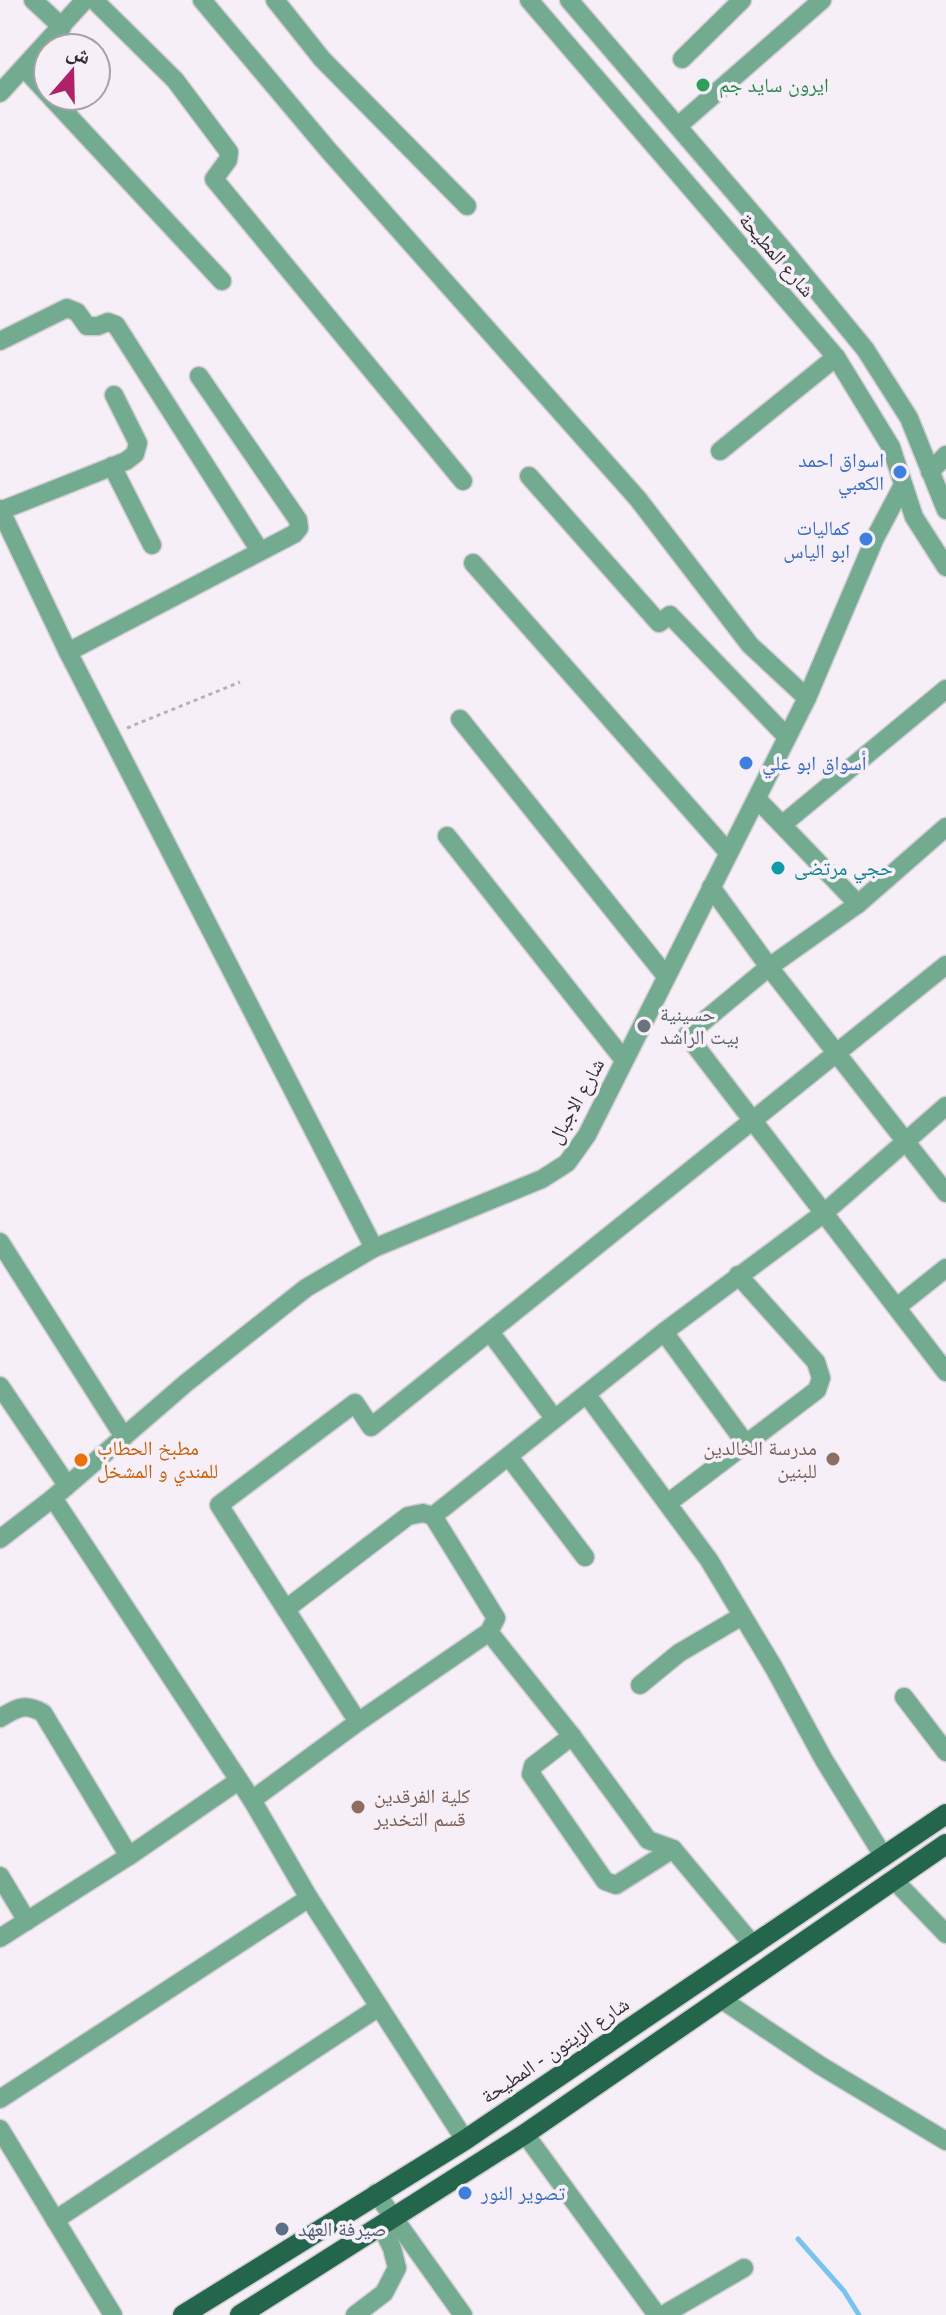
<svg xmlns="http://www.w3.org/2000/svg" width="946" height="2315" font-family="Helvetica,'Noto Naskh Arabic',sans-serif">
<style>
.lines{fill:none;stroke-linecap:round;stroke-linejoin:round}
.stream{stroke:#78c4f1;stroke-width:5}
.minor-casing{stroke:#d3ccd3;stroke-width:21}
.major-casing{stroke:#d3ccd3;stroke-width:23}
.path{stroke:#b7b1b8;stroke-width:3;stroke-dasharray:4 4;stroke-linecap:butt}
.minor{stroke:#73ab90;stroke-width:18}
.major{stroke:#24664b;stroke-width:20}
.leisure-dot{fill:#2e9e5b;stroke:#f6eff7;stroke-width:3}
.shop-dot{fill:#3f7fe0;stroke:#f6eff7;stroke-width:3}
.culture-dot{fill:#0f9aa8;stroke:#f6eff7;stroke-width:3}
.worship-dot{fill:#6b7280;stroke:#f6eff7;stroke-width:3}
.education-dot{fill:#8d6e63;stroke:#f6eff7;stroke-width:3}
.food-dot{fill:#e8710a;stroke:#f6eff7;stroke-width:3}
.service-dot{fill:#5c6f8a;stroke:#f6eff7;stroke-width:3}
.labels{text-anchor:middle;stroke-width:7;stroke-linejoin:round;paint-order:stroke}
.leisure-label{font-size:20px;fill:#27864d;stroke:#f6eff7;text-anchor:start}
.street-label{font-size:20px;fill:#312e31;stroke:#f6eff7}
.shop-label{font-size:20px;fill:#366cbe;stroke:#f6eff7;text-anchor:end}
.culture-label{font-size:20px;fill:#0d838f;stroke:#f6eff7;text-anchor:start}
.worship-label{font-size:20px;fill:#5b616d;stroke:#f6eff7;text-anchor:start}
.food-label{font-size:20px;fill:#c56008;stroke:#f6eff7;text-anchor:start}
.education-label{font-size:20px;fill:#785e54;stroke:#f6eff7;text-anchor:end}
.service-label{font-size:20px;fill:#4e5e75;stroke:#f6eff7;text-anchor:start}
</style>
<rect width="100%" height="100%" fill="#f6eff7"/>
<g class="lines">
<!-- stream -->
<path class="stream" d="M 798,2239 L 844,2291 L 859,2315"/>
<defs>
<g id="minor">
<path d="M 33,0 L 62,27"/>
<path d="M 94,0 L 175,80 L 229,152 L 228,160 L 214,179 L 463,481"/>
<path d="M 202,0 L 329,151 L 638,499 L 750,645 L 807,698"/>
<path d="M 275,0 L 322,59 L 467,206"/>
<path d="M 529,0 L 836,357 L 891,447 L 914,517 L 946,567"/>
<path d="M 569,0 L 782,248 L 865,349 L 909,418 L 946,510"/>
<path d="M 682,59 L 742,0"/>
<path d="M 24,68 L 48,94"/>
<path d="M 0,93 L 85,0"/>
<path d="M 50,96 L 222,281"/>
<path d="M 678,126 L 822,0"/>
<path d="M 0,341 L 67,308 L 77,312 L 87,326 L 98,326 L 108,322 L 116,325 L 260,551"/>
<path d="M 720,451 L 836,357"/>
<path d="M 112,466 L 152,545"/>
<path d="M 930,472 L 946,455"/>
<path d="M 529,476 L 659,623 L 670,615 L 787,737"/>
<path d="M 0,509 L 68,652 L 374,1248"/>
<path d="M 0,511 L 126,461 L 135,454 L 138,443 L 114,395"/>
<path d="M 473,563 L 728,852"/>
<path d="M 68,652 L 294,534 L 299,528 L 298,520 L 199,376"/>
<path d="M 460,719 L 666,976"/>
<path d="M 757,799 L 858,904"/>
<path d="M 783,824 L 946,689"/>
<path d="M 946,827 L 858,904 L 769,967 L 687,1035 L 946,1372"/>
<path d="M 447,836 L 624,1060"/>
<path d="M 711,887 L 769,967 L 946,1193"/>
<path d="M 0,1242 L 124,1437"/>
<path d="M 897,1307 L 946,1268"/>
<path d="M 490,1332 L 554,1418"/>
<path d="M 664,1332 L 746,1444"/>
<path d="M 0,1386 L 67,1485"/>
<path d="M 587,1395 L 709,1560 L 774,1668 L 824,1760 L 884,1857"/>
<path d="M 509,1457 L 585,1557"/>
<path d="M 53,1498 L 252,1800 L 309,1898 L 465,2140"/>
<path d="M 668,1503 L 817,1390 L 821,1378 L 816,1362 L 738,1275"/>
<path d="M 0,1539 L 53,1498 L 186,1383 L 306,1288 L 374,1248 L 542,1179 L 567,1163 L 587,1135 L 807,698 L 875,538 L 902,487"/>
<path d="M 286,1609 L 408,1516 L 423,1513 L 433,1516 L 664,1332 L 824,1213 L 946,1106"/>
<path d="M 489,1632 L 572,1736 L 648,1840 L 673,1849 L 753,1945"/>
<path d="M 640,1685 L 679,1653 L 742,1616"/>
<path d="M 904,1697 L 946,1752"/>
<path d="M 0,1718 C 18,1707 25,1703 43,1713 L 129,1856"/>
<path d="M 358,1722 L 219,1505 L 355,1403 L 371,1427 L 946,965"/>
<path d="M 572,1736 L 533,1766 L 531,1774 L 605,1881 L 616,1885 L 673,1849"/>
<path d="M 252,1800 L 358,1722 L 489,1632 L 496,1618 L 433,1516"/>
<path d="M 0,1876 L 27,1921"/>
<path d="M 895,1881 L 946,1934"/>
<path d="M 0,1938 L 129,1856 L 238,1781"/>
<path d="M 721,1999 L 821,2066 L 946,2141"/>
<path d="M 0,2099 L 309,1898"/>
<path d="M 0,2129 L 113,2315"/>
<path d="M 525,2134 L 657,2315"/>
<path d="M 376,2193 L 463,2315"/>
<path d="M 55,2220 L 379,2007"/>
<path d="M 355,2315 L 384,2293 L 397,2268 L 392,2248 L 381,2226"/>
<path d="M 663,2315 L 744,2268"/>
</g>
<g id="major">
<path d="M 183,2315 L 465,2140 L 946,1814"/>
<path d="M 240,2315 L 525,2134 L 946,1844"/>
</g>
</defs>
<!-- minor casing -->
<use href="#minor" class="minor-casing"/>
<!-- major casing -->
<use href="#major" class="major-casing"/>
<!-- path -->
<path class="path" d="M 127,728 L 240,682"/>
<!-- minor -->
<use href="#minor" class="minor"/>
<!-- major -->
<use href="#major" class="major"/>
</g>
<!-- markers -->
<circle class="leisure-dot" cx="703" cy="85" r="8"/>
<g class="shop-dot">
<circle cx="900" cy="472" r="8"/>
<circle cx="866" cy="539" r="8"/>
<circle cx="746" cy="763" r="8"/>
<circle cx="465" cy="2193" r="8"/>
</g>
<circle class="culture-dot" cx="778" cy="868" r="8"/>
<circle class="worship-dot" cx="644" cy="1026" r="8"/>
<g class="education-dot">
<circle cx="833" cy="1459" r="8"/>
<circle cx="358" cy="1807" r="8"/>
</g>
<circle class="food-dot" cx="81" cy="1460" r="8"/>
<circle class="service-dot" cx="282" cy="2229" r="8"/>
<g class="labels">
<!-- leisure labels -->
<g class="leisure-label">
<text x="719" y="92">ايرون سايد جم</text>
</g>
<!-- street labels -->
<g class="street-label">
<text transform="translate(777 255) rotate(49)" y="7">شارع المطيحة</text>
<text transform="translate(576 1101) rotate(-61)" y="7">شارع الاجبال</text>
<text transform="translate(555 2050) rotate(-34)" y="7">شارع الزيتون - المطيحة</text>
</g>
<!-- shop labels -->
<g class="shop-label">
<text x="884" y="467">اسواق احمد<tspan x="884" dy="23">الكعبي</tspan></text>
<text x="850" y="535">كماليات<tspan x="850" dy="23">ابو الياس</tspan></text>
<text x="762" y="770" text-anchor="start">أسواق ابو علي</text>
<text x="481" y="2200" text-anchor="start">تصوير النور</text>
</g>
<!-- culture labels -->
<g class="culture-label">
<text x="794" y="875">حجي مرتضى</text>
</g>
<!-- worship labels -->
<g class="worship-label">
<text x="660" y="1021">حسينية<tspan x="660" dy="23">بيت الراشد</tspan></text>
</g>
<!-- food labels -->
<g class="food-label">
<text x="97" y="1455">مطبخ الحطاب<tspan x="97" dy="23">للمندي و المشخل</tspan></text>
</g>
<!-- education labels -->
<g class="education-label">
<text x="817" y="1455">مدرسة الخالدين<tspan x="817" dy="23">للبنين</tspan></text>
<text x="374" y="1803" text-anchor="start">كلية الفرقدين<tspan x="374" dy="23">قسم التخدير</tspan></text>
</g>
<!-- service labels -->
<g class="service-label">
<text x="298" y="2236">صيرفة العهد</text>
</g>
</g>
<!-- north arrow -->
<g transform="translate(72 72) rotate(20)"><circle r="38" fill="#f6eff7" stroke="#a7a2a8" stroke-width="2"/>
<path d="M0-6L14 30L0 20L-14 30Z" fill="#ac2367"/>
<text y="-12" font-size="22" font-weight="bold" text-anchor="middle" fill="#312e31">ش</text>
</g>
</svg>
